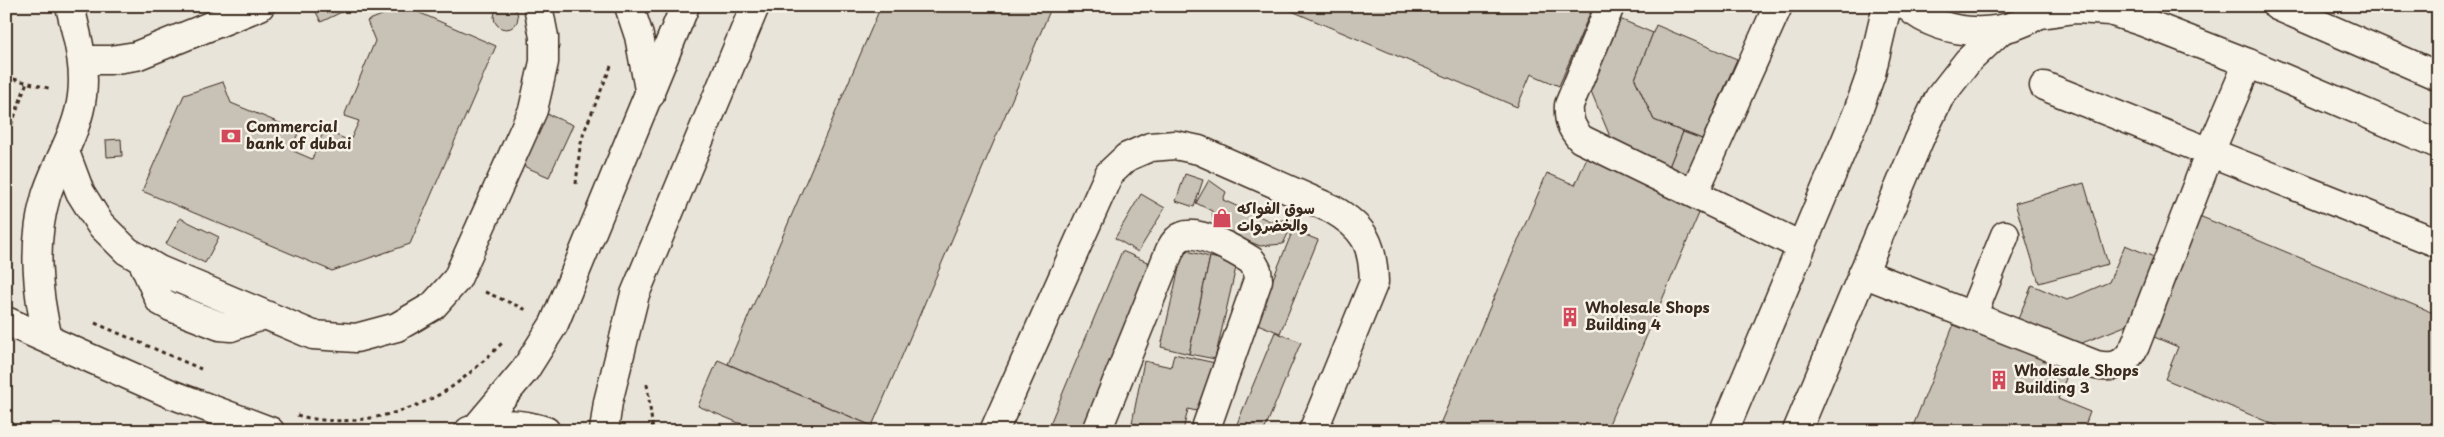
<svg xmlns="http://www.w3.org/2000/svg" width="2444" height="437" font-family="'Playpen Sans','Playpen Sans Arabic',sans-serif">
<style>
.built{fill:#e9e4d9}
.building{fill:#c8c1b6;stroke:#3b2a1e}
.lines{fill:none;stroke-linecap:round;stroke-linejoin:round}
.minor-casing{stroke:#3b2a1e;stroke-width:31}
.path{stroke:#3b2a1e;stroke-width:3;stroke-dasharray:4 4;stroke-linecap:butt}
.minor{stroke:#f7f3e8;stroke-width:28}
.labels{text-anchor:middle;stroke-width:5;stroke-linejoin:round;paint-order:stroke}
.poi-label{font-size:15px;font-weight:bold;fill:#3b2a1e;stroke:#f7f3e8;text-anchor:start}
</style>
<rect width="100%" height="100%" fill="#f7f3e8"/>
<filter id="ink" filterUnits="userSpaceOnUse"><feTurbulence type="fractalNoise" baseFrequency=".02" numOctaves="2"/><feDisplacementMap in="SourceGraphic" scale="10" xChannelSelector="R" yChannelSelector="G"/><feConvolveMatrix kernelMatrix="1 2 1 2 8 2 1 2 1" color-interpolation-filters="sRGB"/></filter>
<g filter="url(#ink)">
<!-- built -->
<rect class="built" x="6" y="6" width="2432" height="425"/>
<!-- building -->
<g class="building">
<circle cx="506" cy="17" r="12"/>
<path d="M 313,6 L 354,6 L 321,22 Z"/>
<path d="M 404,6 L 496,46 L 410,244 L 332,271 L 142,191 L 184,95 L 223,82 L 231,103 L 299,131 L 291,150 L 312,159 L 324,130 L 350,141 L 359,121 L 344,116 L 375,41 L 367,21 Z"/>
<path d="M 881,6 L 1052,6 L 872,426 L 728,364 Z"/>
<path d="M 1280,6 L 1593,6 L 1559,86 L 1531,74 L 1517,107 Z"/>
<path d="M 1615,17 L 1653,33 L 1635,79 L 1654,120 L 1683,132 L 1669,167 L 1614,146 L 1588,84 Z"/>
<path d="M 1656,25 L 1737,59 L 1702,139 L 1654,120 L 1635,79 Z"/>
<path d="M 545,113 L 573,125 L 549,177 L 521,165 Z"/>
<path d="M 1683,132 L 1702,139 L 1688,175 L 1669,167 Z"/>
<path d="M 121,139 L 122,156 L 107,157 L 106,140 Z"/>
<path d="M 1588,155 L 1703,204 L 1606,431 L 1437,431 L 1547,173 L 1575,185 Z"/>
<path d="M 1185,174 L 1203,180 L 1194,207 L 1176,201 Z"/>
<path d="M 1209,180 L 1226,192 L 1223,200 L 1270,221 L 1295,219 L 1283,244 L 1260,246 L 1214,227 L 1212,211 L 1196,203 Z"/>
<path d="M 2084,183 L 2108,264 L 2039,283 L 2015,203 Z"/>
<path d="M 1141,194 L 1165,208 L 1138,252 L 1115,238 Z"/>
<path d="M 2197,215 L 2438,315 L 2438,431 L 2289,431 L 2165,379 L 2178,347 L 2147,334 Z"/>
<path d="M 180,218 L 219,237 L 205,263 L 166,244 Z"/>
<path d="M 1293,230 L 1318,240 L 1280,333 L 1255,323 Z"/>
<path d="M 2125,245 L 2161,260 L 2135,322 L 2072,347 L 2016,324 L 2032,285 L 2067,300 L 2109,282 Z"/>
<path d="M 1183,250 L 1210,257 L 1189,354 L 1161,347 Z"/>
<path d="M 1122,251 L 1152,264 L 1082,431 L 1047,431 Z"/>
<path d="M 1210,257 L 1237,263 L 1215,359 L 1189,354 Z"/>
<path d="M 1958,314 L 2073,360 L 2058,399 L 2090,412 L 2083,431 L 1911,431 Z"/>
<path d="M 1275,332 L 1301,342 L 1264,431 L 1234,431 Z"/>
<path d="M 1174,354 L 1220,364 L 1209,414 L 1188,409 L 1183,431 L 1171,431 L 1132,423 L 1144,361 L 1171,367 Z"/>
<path d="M 718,360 L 872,426 L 884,431 L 758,431 L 698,406 Z"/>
</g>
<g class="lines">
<defs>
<g id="minor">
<path d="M 629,6 L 639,36 L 650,95"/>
<path d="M 1610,6 L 1569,105 C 1568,120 1571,128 1581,139 L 1801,246"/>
<path d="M 1907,6 C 1944,39 2012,40 2049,6"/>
<path d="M 2277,6 L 2438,76"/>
<path d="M 2041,14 L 2075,9 L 2110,11 L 2143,22 L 2248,63 L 2438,144"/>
<path d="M 83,60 L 110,60 L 136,56 L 260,6"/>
<path d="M 2044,86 L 2438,243"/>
<path d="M 65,152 L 80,192 L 100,224 L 127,251 L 159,270 L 313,335 L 356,338 L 397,327 L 433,306 L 457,279 L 533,110 L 544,62 L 544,37 L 538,6"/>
<path d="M 1694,193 L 1778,6"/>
<path d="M 142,260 L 160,301 L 171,307 L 220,326 L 231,327 L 264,315"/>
<path d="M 1863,273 L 2096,365 C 2115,369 2126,364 2135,346 L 2210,152 L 2248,63"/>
<path d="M 1972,316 L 2005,235"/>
<path d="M 6,321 L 171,394 L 270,431"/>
<path d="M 48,339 C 37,292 32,244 46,196 C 56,163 78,132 82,96 C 86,65 77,37 70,6"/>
<path d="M 477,427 L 525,370 L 554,324 L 685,6"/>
<path d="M 469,431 C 493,421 522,423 546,431"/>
<path d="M 604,431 L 608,402 L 635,294 L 755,6"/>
<path d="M 994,431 L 1109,174 L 1127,157 L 1150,147 L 1175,145 L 1199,150 L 1332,209 C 1365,228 1373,244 1374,282 L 1313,431"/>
<path d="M 1097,431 L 1170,250 C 1173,244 1177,238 1183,236 C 1199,229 1238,252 1252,261 L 1257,270 L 1258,280 L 1205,431"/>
<path d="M 1724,431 L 1857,114 L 1871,74 L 1887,6"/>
<path d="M 1797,431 L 1919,140 L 1939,98 L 1968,61 L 2002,29"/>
</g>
</defs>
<!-- minor casing -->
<use href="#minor" class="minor-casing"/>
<!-- path -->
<g class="path">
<path d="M 6,77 L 52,89"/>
<path d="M 6,140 L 27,82"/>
<path d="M 576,184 L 580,147 L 584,132 L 611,66"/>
<path d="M 485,292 L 527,310"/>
<path d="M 95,323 L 201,369"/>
<path d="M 647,384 L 653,431"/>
<path d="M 297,415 C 345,430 413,414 453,386 C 471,373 487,358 502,343"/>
</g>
<!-- minor -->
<use href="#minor" class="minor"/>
</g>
</g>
<!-- icons -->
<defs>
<symbol id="bank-bare" viewBox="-9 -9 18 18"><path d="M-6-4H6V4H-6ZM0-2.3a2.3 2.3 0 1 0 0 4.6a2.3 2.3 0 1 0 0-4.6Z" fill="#d1495b" stroke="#f7f3e8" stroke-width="2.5" paint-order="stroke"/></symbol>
<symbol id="shop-bare" viewBox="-9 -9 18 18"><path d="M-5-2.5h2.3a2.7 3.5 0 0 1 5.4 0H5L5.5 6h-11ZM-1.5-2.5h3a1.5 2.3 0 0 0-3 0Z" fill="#d1495b" stroke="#f7f3e8" stroke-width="2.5" paint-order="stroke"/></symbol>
<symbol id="building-bare" viewBox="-9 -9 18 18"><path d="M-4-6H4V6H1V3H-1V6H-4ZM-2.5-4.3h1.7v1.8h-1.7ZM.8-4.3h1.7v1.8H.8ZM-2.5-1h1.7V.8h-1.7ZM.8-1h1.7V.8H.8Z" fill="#d1495b" stroke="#f7f3e8" stroke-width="2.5" paint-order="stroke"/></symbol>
</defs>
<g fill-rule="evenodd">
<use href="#bank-bare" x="217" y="122" width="28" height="28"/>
<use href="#shop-bare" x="1208" y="204" width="28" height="28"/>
<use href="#building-bare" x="1556" y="303" width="28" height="28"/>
<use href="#building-bare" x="1985" y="366" width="28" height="28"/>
</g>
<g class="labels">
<!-- poi labels -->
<g class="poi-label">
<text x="246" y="132">Commercial<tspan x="246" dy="17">bank of dubai</tspan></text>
<text x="1237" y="214">سوق الفواكه<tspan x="1237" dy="17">والخضروات</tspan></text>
<text x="1585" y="313">Wholesale Shops<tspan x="1585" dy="17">Building 4</tspan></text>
<text x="2014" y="376">Wholesale Shops<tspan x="2014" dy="17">Building 3</tspan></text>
</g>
</g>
<!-- margin -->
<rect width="2444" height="437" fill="none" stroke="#f7f3e8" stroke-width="25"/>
<rect x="12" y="12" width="2419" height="412" fill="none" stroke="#3b2a1e" stroke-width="2" filter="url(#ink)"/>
</svg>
